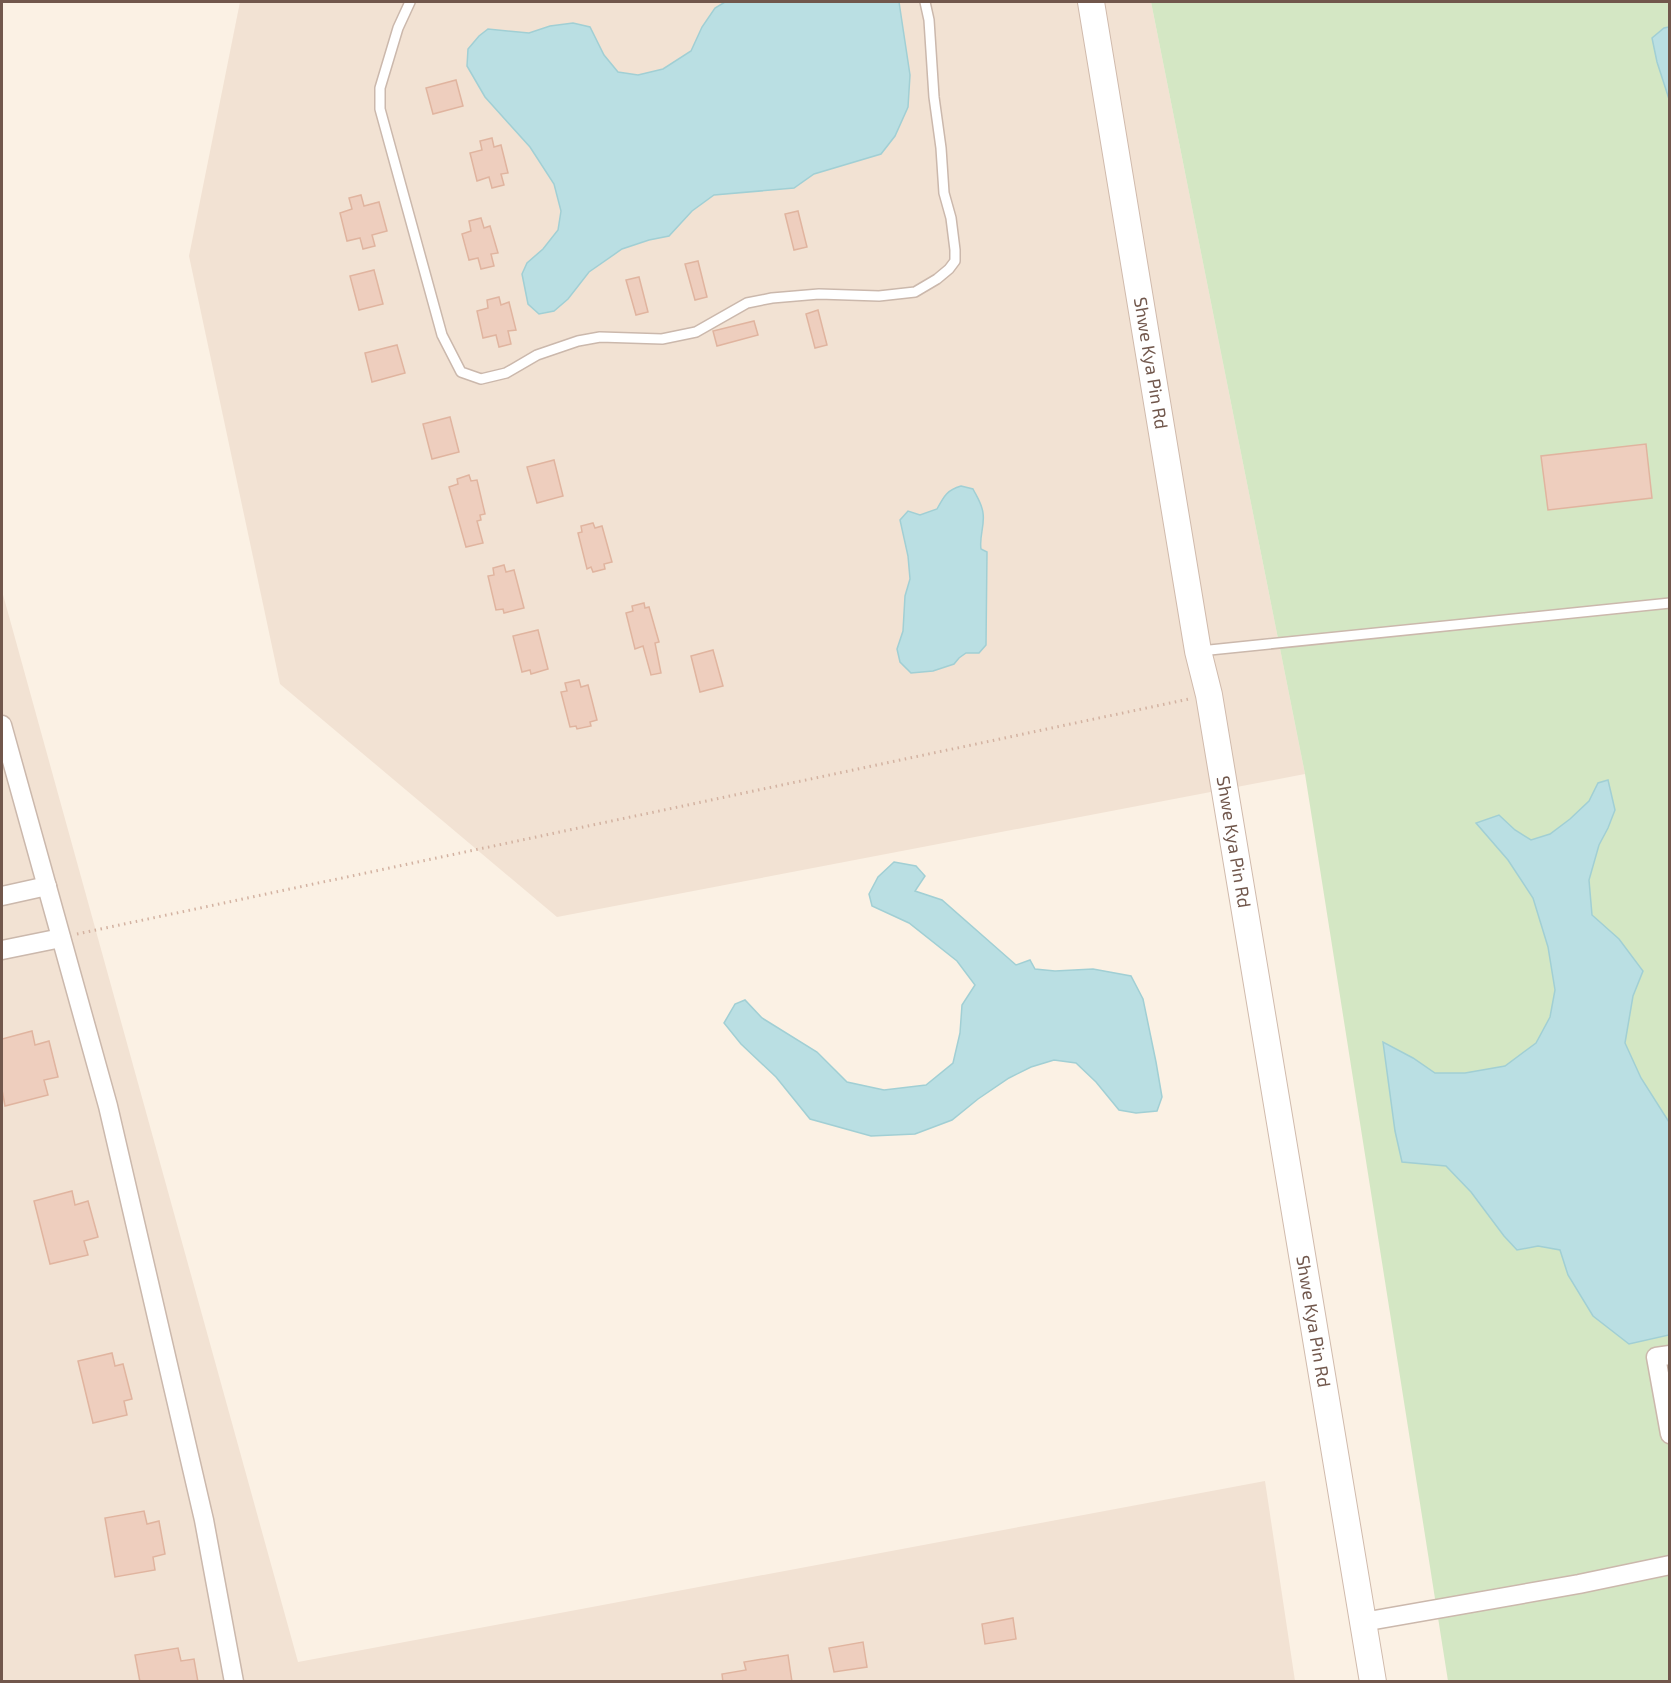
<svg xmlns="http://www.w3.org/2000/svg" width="1671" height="1683" font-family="'Exo 2',sans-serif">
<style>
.residential{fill:#f2e2d3}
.green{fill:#d4e7c4}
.water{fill:#badfe3;stroke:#a1cfd4;stroke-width:1.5}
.building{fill:#eecebe;stroke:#e0b49f;stroke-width:1.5}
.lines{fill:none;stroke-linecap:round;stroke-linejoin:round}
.lane-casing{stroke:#cbb8ac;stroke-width:12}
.street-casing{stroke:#cbb8ac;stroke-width:21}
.secondary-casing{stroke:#d0baac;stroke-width:28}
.path{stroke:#d3b2a1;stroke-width:3;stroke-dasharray:1.5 4.5;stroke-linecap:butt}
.lane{stroke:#fff;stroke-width:9}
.street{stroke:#fff;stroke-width:18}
.secondary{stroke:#fff;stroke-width:26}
.labels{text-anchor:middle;stroke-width:4.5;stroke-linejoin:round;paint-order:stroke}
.street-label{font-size:18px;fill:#71574c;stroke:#fef5ea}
</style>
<rect width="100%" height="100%" fill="#fbf1e4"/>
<!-- residential -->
<g class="residential">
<path d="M 240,2 L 1151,2 L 1305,774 L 557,917 L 280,684 L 189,256 Z"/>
<path d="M 2,591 L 298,1662 L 1265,1481 L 1295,1681 L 2,1681 Z"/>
</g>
<!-- green -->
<path class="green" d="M 1151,2 L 1669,2 L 1669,1681 L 1448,1681 L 1305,774 Z"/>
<!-- water -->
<g class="water">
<path d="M 725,2 L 899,2 L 910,75 L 908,107 L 895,136 L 881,154 L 814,174 L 794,188 L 714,195 L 692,211 L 669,236 L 649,240 L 622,249 L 589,272 L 568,299 L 554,311 L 539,314 L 528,304 L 522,274 L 527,263 L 543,249 L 558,230 L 561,211 L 554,184 L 530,147 L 485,97 L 467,66 L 468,49 L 479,36 L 488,29 L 529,33 L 550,26 L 573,23 L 590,27 L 604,55 L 618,72 L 638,75 L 663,69 L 691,51 L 702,27 L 715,8 Z"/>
<path d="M 1669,27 L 1670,27 L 1669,99 L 1657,62 L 1652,38 L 1664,28 Z"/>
<path d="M 961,486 L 973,489 C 977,497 982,504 983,513 C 985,525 979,537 981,549 L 987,552 L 986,645 L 979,653 L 966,653 L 959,658 L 954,664 L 933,671 L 911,673 L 900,662 L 897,649 L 903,631 L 905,596 L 910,579 L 908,556 L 900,520 L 908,511 L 920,515 L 937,509 C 944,496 947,490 961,486 Z"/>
<path d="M 1608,780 L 1615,810 L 1608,828 L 1599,845 L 1589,880 L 1592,915 L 1619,939 L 1643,971 L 1633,996 L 1625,1043 L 1641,1078 L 1669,1122 L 1669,1335 L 1629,1344 L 1593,1316 L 1568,1275 L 1560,1250 L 1538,1246 L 1517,1250 L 1504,1236 L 1471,1192 L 1446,1166 L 1402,1162 L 1395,1131 L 1383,1042 L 1413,1058 L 1435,1073 L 1465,1073 L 1505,1066 L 1536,1043 L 1550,1017 L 1555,990 L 1548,947 L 1533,898 L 1508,860 L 1476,823 L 1499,815 L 1515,830 L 1531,840 L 1550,834 L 1570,819 L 1589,801 L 1598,783 Z"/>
<path d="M 894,862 L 916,866 L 925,876 L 915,891 L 942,900 L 1016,965 L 1030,960 L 1035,969 L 1055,971 L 1093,969 L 1131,976 L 1143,999 L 1156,1062 L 1162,1097 L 1157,1111 L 1136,1113 L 1119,1110 L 1096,1082 L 1076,1063 L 1054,1060 L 1031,1067 L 1009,1078 L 978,1099 L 952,1120 L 915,1134 L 871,1136 L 810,1119 L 776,1077 L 741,1044 L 724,1023 L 735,1004 L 745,1000 L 762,1018 L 817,1052 L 847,1082 L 884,1090 L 926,1085 L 953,1063 L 960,1033 L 962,1005 L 975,985 L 957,961 L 909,923 L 872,906 L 869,894 L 878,877 Z"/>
</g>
<!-- building -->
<g class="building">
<path d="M 456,80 L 463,106 L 433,114 L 426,88 Z"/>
<path d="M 492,138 L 494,147 L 501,145 L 508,173 L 501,174 L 504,185 L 492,188 L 489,177 L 477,181 L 470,153 L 482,150 L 480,141 Z"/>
<path d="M 361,195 L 364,206 L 379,202 L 387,231 L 372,235 L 375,246 L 363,249 L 360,238 L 347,241 L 340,213 L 352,209 L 349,198 Z"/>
<path d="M 798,211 L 807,247 L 794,250 L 785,214 Z"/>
<path d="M 481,218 L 484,228 L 490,226 L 498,253 L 491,254 L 494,266 L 481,269 L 478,258 L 469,260 L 462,234 L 471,231 L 469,221 Z"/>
<path d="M 698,261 L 707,297 L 695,300 L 685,264 Z"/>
<path d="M 374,270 L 383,304 L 359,310 L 350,276 Z"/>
<path d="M 639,277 L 648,312 L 636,315 L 626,280 Z"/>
<path d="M 499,297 L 501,305 L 509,302 L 516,330 L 508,331 L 511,344 L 499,347 L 496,335 L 483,338 L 477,311 L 488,308 L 487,300 Z"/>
<path d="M 818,310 L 827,345 L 815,348 L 806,314 Z"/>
<path d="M 754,321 L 758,335 L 717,346 L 713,331 Z"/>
<path d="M 397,345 L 405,373 L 372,382 L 365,353 Z"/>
<path d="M 450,417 L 459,452 L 432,459 L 423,424 Z"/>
<path d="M 1646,444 L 1652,498 L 1548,510 L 1541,456 Z"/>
<path d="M 554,460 L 563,496 L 537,503 L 527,467 Z"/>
<path d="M 469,475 L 471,481 L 477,480 L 485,514 L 480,515 L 481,520 L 477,521 L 483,543 L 466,547 L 449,487 L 458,484 L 457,479 Z"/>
<path d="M 593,523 L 595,528 L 602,526 L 612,562 L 604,564 L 605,569 L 593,572 L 591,567 L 587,569 L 578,533 L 582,532 L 581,526 Z"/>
<path d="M 504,565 L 506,572 L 514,570 L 524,608 L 504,613 L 503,609 L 496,610 L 488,576 L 494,575 L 493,568 Z"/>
<path d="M 644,603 L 645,608 L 649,607 L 659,642 L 655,643 L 661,673 L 651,675 L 643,646 L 635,649 L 626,613 L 633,611 L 632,606 Z"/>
<path d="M 538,630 L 548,669 L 531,674 L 530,670 L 522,672 L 513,636 Z"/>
<path d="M 713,650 L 723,686 L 700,692 L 691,656 Z"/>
<path d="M 579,680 L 581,687 L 588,685 L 597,720 L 590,722 L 591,726 L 577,729 L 576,726 L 570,727 L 561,692 L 567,691 L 565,683 Z"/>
<path d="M 32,1031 L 35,1045 L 49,1041 L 58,1077 L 44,1080 L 48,1095 L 5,1106 L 2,1090 L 2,1039 Z"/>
<path d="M 72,1191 L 75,1205 L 88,1201 L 98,1237 L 84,1241 L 88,1255 L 50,1264 L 34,1201 Z"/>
<path d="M 112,1353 L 115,1366 L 123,1364 L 132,1399 L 124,1401 L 127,1415 L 93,1423 L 78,1361 Z"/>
<path d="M 144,1511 L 147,1524 L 159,1521 L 165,1554 L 153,1557 L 155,1570 L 115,1577 L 105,1518 Z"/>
<path d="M 1013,1618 L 1016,1639 L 985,1644 L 982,1624 Z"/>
<path d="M 863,1642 L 867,1667 L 834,1672 L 829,1648 Z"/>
<path d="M 178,1648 L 181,1661 L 194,1659 L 198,1682 L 140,1682 L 135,1655 Z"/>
<path d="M 788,1655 L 792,1682 L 723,1682 L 722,1674 L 746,1670 L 744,1662 Z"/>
</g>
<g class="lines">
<defs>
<g id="lane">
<path d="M 410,2 L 398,28 L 380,88 L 380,109 L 442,335 L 461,372 L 481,379 L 506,373 L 537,355 L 578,341 L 600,337 L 662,339 L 696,332 L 747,303 L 772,298 L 819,294 L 879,296 L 915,292 L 937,279 L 949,269 L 955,261 L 955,250 L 951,218 L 944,193 L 941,148 L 934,97 L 929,20 L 925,2"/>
<path d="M 1200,651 L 1670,603"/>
</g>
<g id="street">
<path d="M 2,725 L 108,1106 L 204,1520 L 234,1682"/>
<path d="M 2,896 L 47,886"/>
<path d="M 2,950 L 61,938"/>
<path d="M 1670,1355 L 1656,1357 L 1670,1434"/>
<path d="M 1363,1622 L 1579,1584 L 1670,1565"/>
</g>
<g id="secondary">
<path id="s1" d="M 1091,2 L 1198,651 L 1209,695 L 1373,1682"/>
</g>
</defs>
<!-- lane casing -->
<use href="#lane" class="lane-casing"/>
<!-- street casing -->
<use href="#street" class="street-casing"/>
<!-- secondary casing -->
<use href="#secondary" class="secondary-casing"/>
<!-- path -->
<path class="path" d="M 77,934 L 1189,699"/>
<!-- lane -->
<use href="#lane" class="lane"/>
<!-- street -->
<use href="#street" class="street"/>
<!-- secondary -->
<use href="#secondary" class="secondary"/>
</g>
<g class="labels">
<!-- street labels -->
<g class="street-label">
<text dy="6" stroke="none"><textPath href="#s1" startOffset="366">Shwe Kya Pin Rd</textPath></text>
<text dy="6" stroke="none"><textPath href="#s1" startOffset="852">Shwe Kya Pin Rd</textPath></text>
<text dy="6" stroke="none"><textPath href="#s1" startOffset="1338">Shwe Kya Pin Rd</textPath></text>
</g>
</g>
<!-- border -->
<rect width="1671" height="1683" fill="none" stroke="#71574c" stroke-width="6"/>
</svg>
